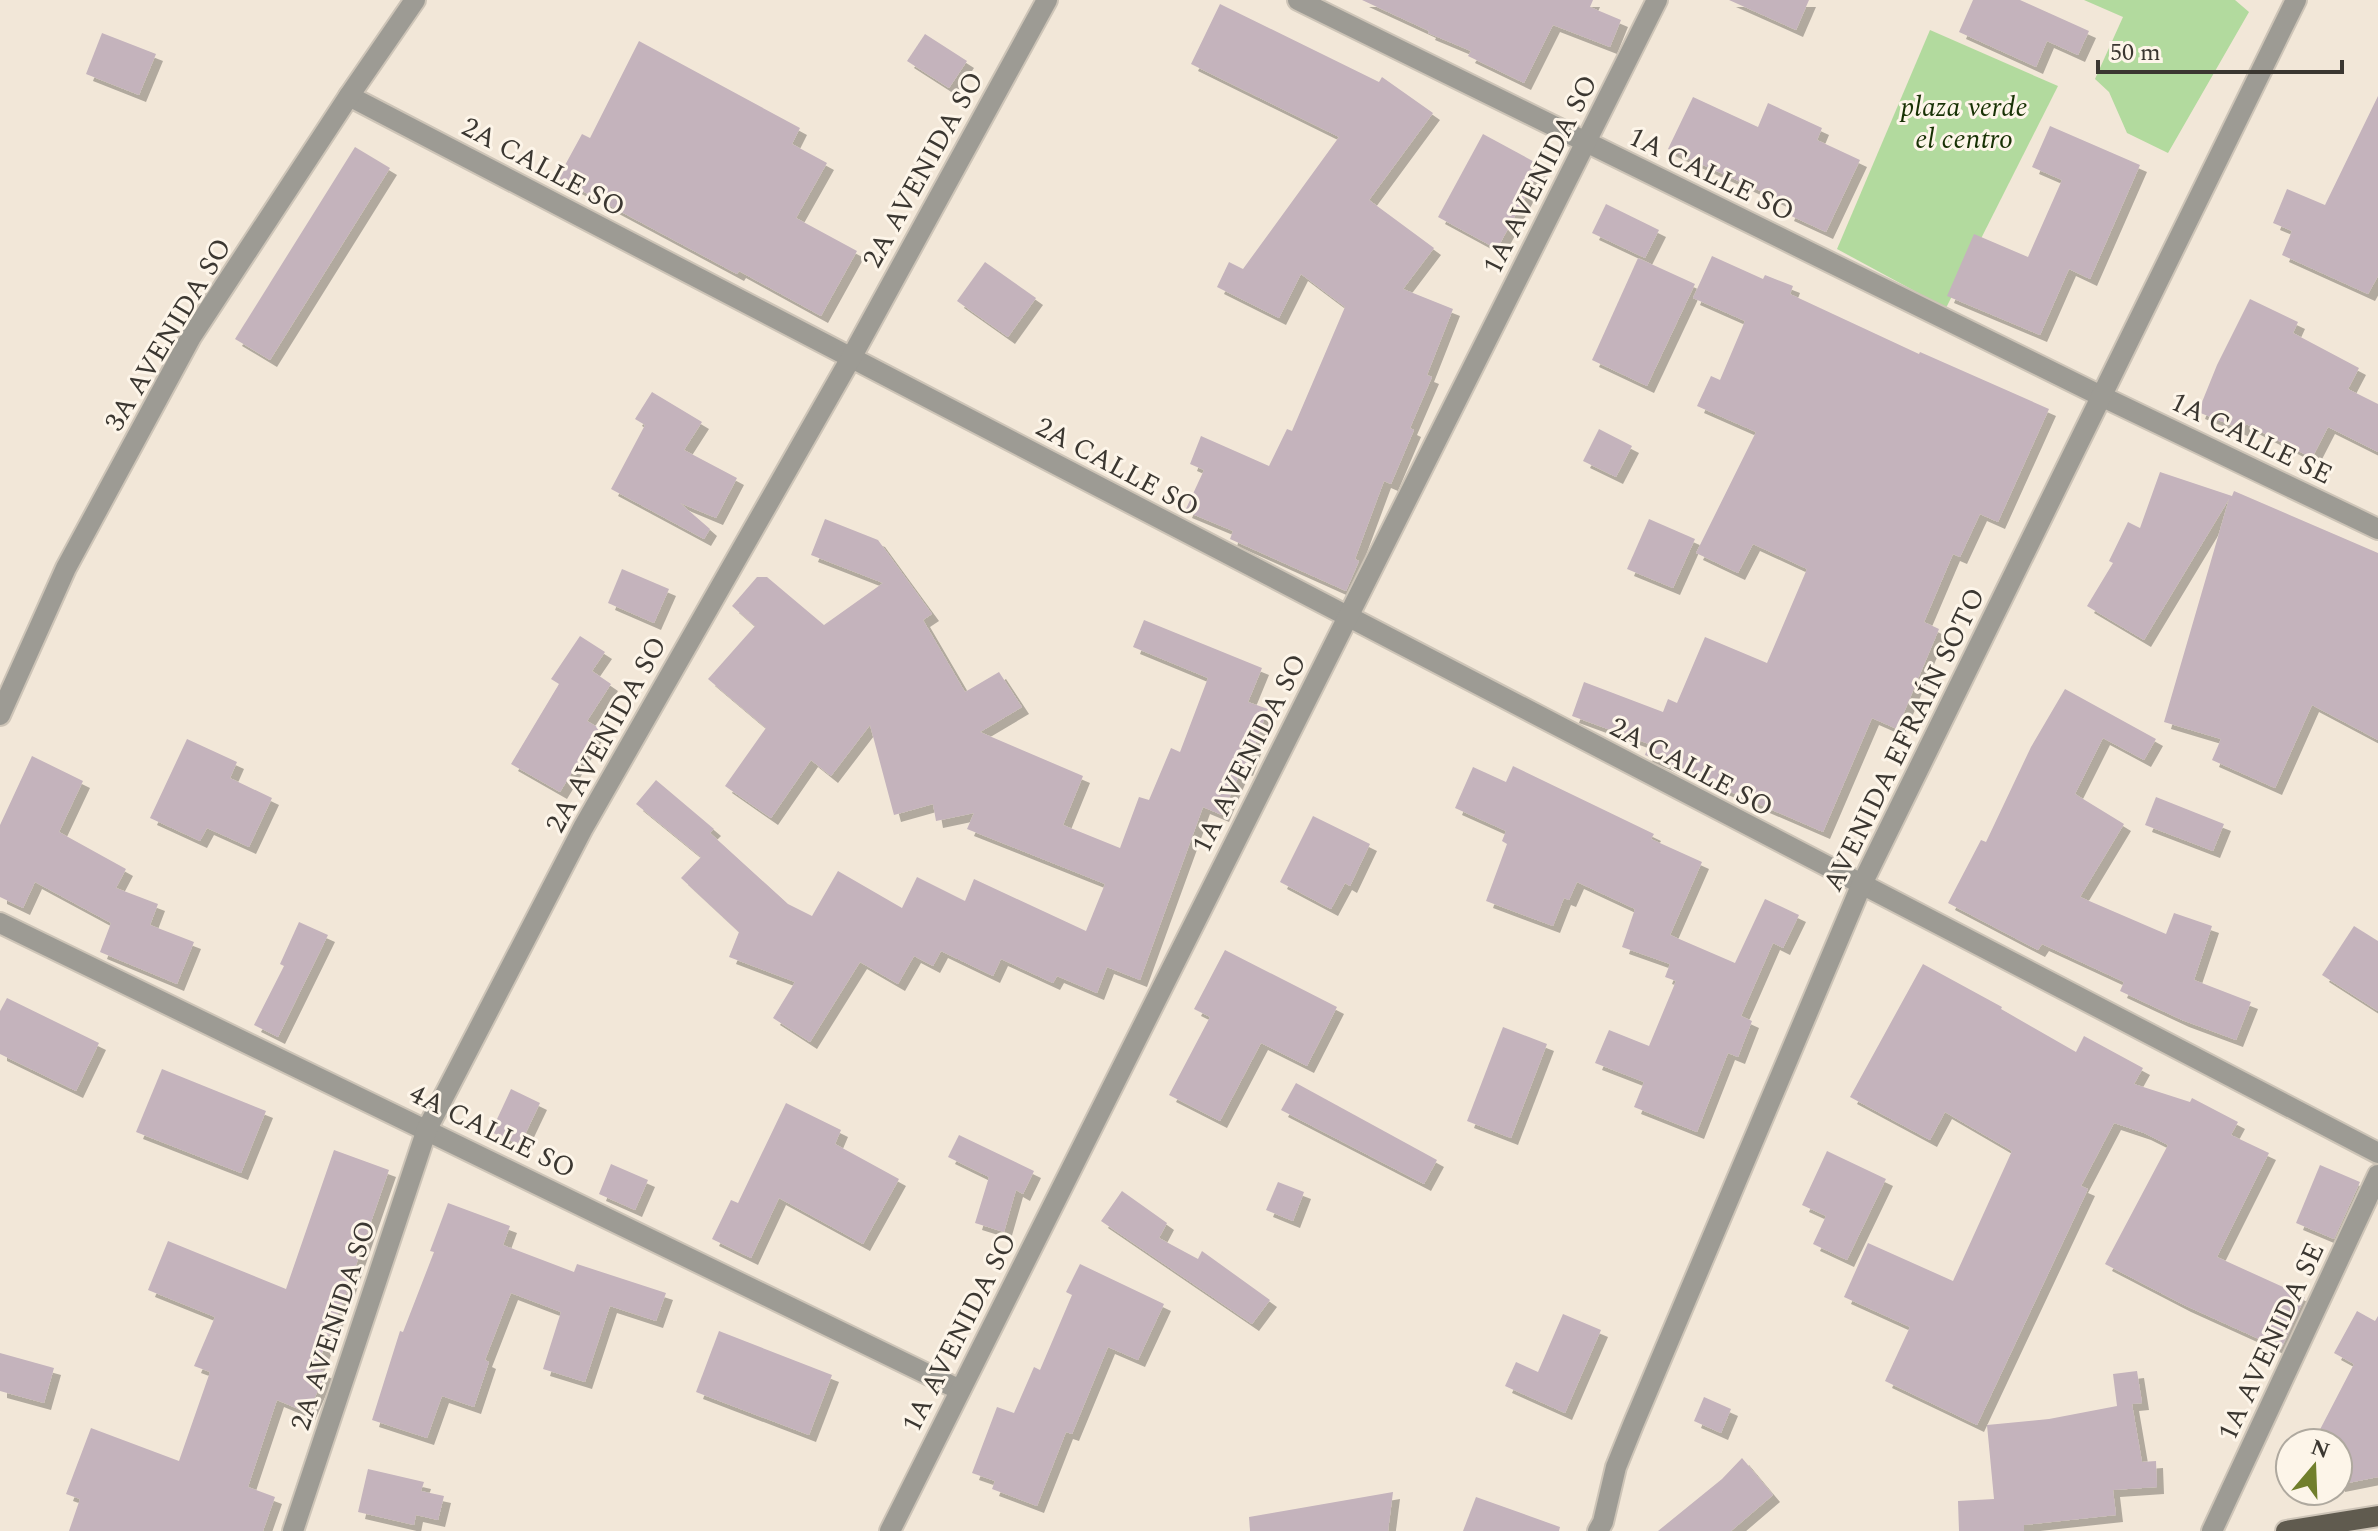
<svg xmlns="http://www.w3.org/2000/svg" width="2378" height="1531" font-family="Spectral,serif">
<style>
.green{fill:#b2da9e}
.building{fill:#c4b3bc;filter:url(#shadow)}
.lines{fill:none;stroke-linecap:round;stroke-linejoin:round}
.minor-casing{stroke:#cdc4b7;stroke-width:24}
.major-casing{stroke:#cdc4b7;stroke-width:24}
.minor{stroke:#9d9b94;stroke-width:20}
.major{stroke:#605b4f;stroke-width:20}
.labels{text-anchor:middle;stroke-width:6;stroke-linejoin:round;paint-order:stroke}
.park-label{font-size:28px;font-style:italic;fill:#173104;stroke:#fdf5e9}
.street-label{font-size:28px;fill:#3b3731;stroke:#fdf5e9}
</style>
<defs>
<filter id="shadow"><feDropShadow dx="7" dy="7" stdDeviation="0" flood-color="#0004"/></filter>
</defs>
<rect width="100%" height="100%" fill="#f2e7d8"/>
<!-- green -->
<g class="green">
<path d="M 2084,0 L 2235,0 L 2249,12 L 2168,153 L 2127,133 L 2109,92 L 2095,79 L 2123,17 Z"/>
<path d="M 1930,30 L 2058,86 L 1946,308 L 1837,249 Z"/>
</g>
<!-- building -->
<g class="building">
<path d="M 1362,0 L 1593,0 L 1590,7 L 1621,20 L 1610,47 L 1553,25 L 1524,83 L 1468,56 L 1471,51 L 1428,33 L 1429,31 Z"/>
<path d="M 1729,0 L 1809,0 L 1796,30 Z"/>
<path d="M 1973,0 L 2020,0 L 2089,31 L 2078,55 L 2047,41 L 2036,67 L 1959,32 Z"/>
<path d="M 1220,4 L 1379,82 L 1382,77 L 1433,113 L 1369,200 L 1434,248 L 1403,289 L 1453,309 L 1427,375 L 1432,377 L 1410,428 L 1414,430 L 1391,484 L 1384,481 L 1355,559 L 1359,561 L 1346,591 L 1230,539 L 1233,531 L 1185,511 L 1204,470 L 1190,464 L 1201,436 L 1269,466 L 1287,429 L 1292,431 L 1345,307 L 1301,274 L 1279,318 L 1217,287 L 1229,262 L 1243,269 L 1339,137 L 1191,64 Z"/>
<path d="M 102,33 L 156,54 L 139,95 L 86,74 Z"/>
<path d="M 925,34 L 967,61 L 949,88 L 907,61 Z"/>
<path d="M 639,41 L 800,128 L 792,144 L 827,163 L 796,218 L 857,251 L 821,316 L 739,271 L 737,274 L 558,178 L 582,134 L 590,138 Z"/>
<path d="M 2378,96 L 2378,276 L 2368,294 L 2282,255 L 2292,231 L 2273,223 L 2287,189 L 2325,205 Z"/>
<path d="M 1693,97 L 1758,127 L 1768,103 L 1822,128 L 1817,140 L 1860,160 L 1826,232 L 1787,214 L 1791,205 L 1668,149 Z"/>
<path d="M 2050,126 L 2140,165 L 2090,279 L 2069,269 L 2040,335 L 1947,296 L 1974,234 L 2028,257 L 2062,180 L 2032,167 Z"/>
<path d="M 1483,134 L 1542,166 L 1497,249 L 1438,217 Z"/>
<path d="M 355,147 L 390,168 L 270,360 L 235,339 Z"/>
<path d="M 1606,204 L 1659,230 L 1645,258 L 1592,233 Z"/>
<path d="M 1712,256 L 1763,279 L 1765,275 L 1793,286 L 1790,294 L 1919,354 L 1920,352 L 2049,409 L 1998,522 L 1980,514 L 1960,557 L 1953,554 L 1924,622 L 1939,629 L 1897,729 L 1872,718 L 1823,832 L 1645,755 L 1649,744 L 1572,716 L 1584,682 L 1663,712 L 1668,699 L 1677,703 L 1705,637 L 1767,663 L 1807,569 L 1753,544 L 1738,573 L 1696,553 L 1756,432 L 1697,406 L 1711,376 L 1720,380 L 1745,321 L 1693,298 Z"/>
<path d="M 1638,258 L 1695,284 L 1647,386 L 1592,360 Z"/>
<path d="M 985,262 L 1036,298 L 1008,337 L 957,301 Z"/>
<path d="M 2250,299 L 2298,322 L 2293,333 L 2359,368 L 2348,389 L 2378,404 L 2378,452 L 2328,427 L 2312,458 L 2246,424 L 2243,430 L 2198,412 L 2217,365 Z"/>
<path d="M 652,392 L 702,422 L 684,450 L 737,478 L 716,518 L 680,503 L 710,529 L 704,539 L 611,489 L 645,425 L 635,419 Z"/>
<path d="M 1599,429 L 1632,446 L 1616,477 L 1583,461 Z"/>
<path d="M 2160,472 L 2232,496 L 2234,491 L 2378,553 L 2378,740 L 2312,705 L 2275,788 L 2212,760 L 2221,739 L 2164,722 L 2229,499 L 2144,640 L 2087,606 L 2113,563 L 2109,561 L 2128,522 L 2140,528 Z"/>
<path d="M 825,519 L 878,540 L 932,614 L 923,620 L 965,692 L 999,672 L 1022,707 L 980,732 L 1083,776 L 1063,825 L 1120,848 L 1139,797 L 1149,800 L 1171,748 L 1180,752 L 1208,678 L 1133,647 L 1144,620 L 1262,668 L 1248,702 L 1268,709 L 1246,769 L 1242,768 L 1222,815 L 1203,807 L 1140,980 L 1107,967 L 1097,993 L 1057,976 L 1053,983 L 1001,959 L 993,976 L 941,951 L 933,966 L 914,956 L 898,984 L 860,962 L 810,1042 L 773,1018 L 795,982 L 729,957 L 739,932 L 681,878 L 701,857 L 636,804 L 656,780 L 714,829 L 710,833 L 788,904 L 812,916 L 838,871 L 902,908 L 917,877 L 965,901 L 974,879 L 1086,931 L 1105,884 L 967,829 L 974,813 L 936,821 L 933,804 L 894,815 L 870,725 L 831,776 L 811,760 L 771,818 L 725,786 L 766,728 L 708,679 L 755,626 L 732,606 L 757,577 L 767,577 L 824,625 L 883,583 L 811,555 Z"/>
<path d="M 1649,519 L 1695,539 L 1673,588 L 1627,569 Z"/>
<path d="M 622,569 L 669,589 L 654,623 L 608,603 Z"/>
<path d="M 580,636 L 605,652 L 592,671 L 611,684 L 587,721 L 599,728 L 560,792 L 511,764 L 559,684 L 551,679 Z"/>
<path d="M 2065,689 L 2156,739 L 2144,760 L 2103,738 L 2075,794 L 2124,824 L 2080,897 L 2166,934 L 2174,913 L 2212,926 L 2194,980 L 2251,1002 L 2236,1040 L 2182,1020 L 2120,991 L 2124,982 L 2042,944 L 2038,950 L 1948,903 L 1981,840 L 1986,842 L 2031,747 Z"/>
<path d="M 187,739 L 237,762 L 230,778 L 272,798 L 249,847 L 207,828 L 200,841 L 150,818 Z"/>
<path d="M 32,756 L 83,781 L 59,832 L 126,869 L 116,888 L 158,904 L 150,925 L 194,942 L 177,984 L 100,952 L 111,923 L 35,882 L 23,908 L 0,897 L 0,825 Z"/>
<path d="M 1513,766 L 1654,834 L 1651,839 L 1702,862 L 1670,935 L 1735,963 L 1765,899 L 1799,915 L 1783,948 L 1773,943 L 1741,1016 L 1752,1021 L 1738,1057 L 1728,1053 L 1697,1132 L 1634,1107 L 1644,1082 L 1595,1063 L 1609,1030 L 1649,1046 L 1676,981 L 1665,977 L 1670,964 L 1622,947 L 1635,909 L 1577,882 L 1569,900 L 1564,898 L 1553,926 L 1486,901 L 1507,844 L 1502,841 L 1506,831 L 1455,808 L 1473,767 L 1506,782 Z"/>
<path d="M 2156,797 L 2224,824 L 2213,851 L 2145,825 Z"/>
<path d="M 1313,816 L 1370,844 L 1350,886 L 1345,883 L 1331,909 L 1280,882 Z"/>
<path d="M 299,922 L 328,935 L 278,1037 L 254,1025 L 284,966 L 280,964 Z"/>
<path d="M 2354,926 L 2378,941 L 2378,1011 L 2322,975 Z"/>
<path d="M 1225,950 L 1337,1007 L 1307,1066 L 1261,1043 L 1220,1121 L 1169,1095 L 1210,1017 L 1194,1009 Z"/>
<path d="M 1923,964 L 2002,1007 L 2001,1009 L 2076,1052 L 2084,1036 L 2143,1068 L 2134,1084 L 2190,1102 L 2192,1098 L 2238,1122 L 2231,1135 L 2269,1153 L 2217,1257 L 2305,1297 L 2281,1349 L 2184,1305 L 2105,1264 L 2168,1145 L 2144,1133 L 2114,1123 L 2081,1186 L 2088,1189 L 1977,1425 L 1885,1381 L 1910,1327 L 1844,1297 L 1868,1243 L 1953,1281 L 2012,1151 L 1945,1112 L 1930,1140 L 1850,1097 Z"/>
<path d="M 7,998 L 99,1043 L 76,1091 L 0,1054 L 0,1011 Z"/>
<path d="M 1503,1027 L 1547,1044 L 1511,1138 L 1467,1121 Z"/>
<path d="M 162,1069 L 266,1111 L 241,1173 L 136,1132 Z"/>
<path d="M 1296,1083 L 1437,1160 L 1424,1184 L 1281,1110 Z"/>
<path d="M 511,1089 L 540,1103 L 520,1145 L 491,1132 Z"/>
<path d="M 786,1103 L 841,1130 L 835,1144 L 899,1179 L 863,1244 L 779,1198 L 751,1258 L 712,1239 L 731,1200 L 738,1203 Z"/>
<path d="M 959,1135 L 1034,1171 L 1023,1194 L 1016,1190 L 1004,1232 L 975,1223 L 989,1177 L 948,1157 Z"/>
<path d="M 334,1150 L 389,1170 L 346,1294 L 316,1368 L 326,1372 L 308,1413 L 277,1400 L 248,1487 L 275,1497 L 263,1531 L 69,1531 L 80,1499 L 66,1494 L 91,1428 L 179,1461 L 210,1372 L 194,1366 L 215,1317 L 148,1290 L 168,1241 L 286,1289 Z"/>
<path d="M 1827,1151 L 1886,1179 L 1847,1260 L 1813,1244 L 1826,1216 L 1802,1205 Z"/>
<path d="M 611,1164 L 648,1180 L 635,1210 L 599,1194 Z"/>
<path d="M 2320,1165 L 2360,1182 L 2334,1239 L 2296,1223 Z"/>
<path d="M 1278,1182 L 1304,1192 L 1293,1221 L 1266,1210 Z"/>
<path d="M 1122,1191 L 1167,1223 L 1159,1238 L 1198,1259 L 1202,1251 L 1270,1300 L 1252,1324 L 1101,1221 Z"/>
<path d="M 448,1203 L 510,1226 L 503,1245 L 574,1272 L 577,1264 L 666,1293 L 656,1321 L 610,1306 L 585,1382 L 543,1369 L 561,1312 L 511,1293 L 485,1360 L 489,1362 L 474,1407 L 442,1396 L 427,1438 L 372,1420 L 400,1331 L 403,1332 L 434,1252 L 430,1251 Z"/>
<path d="M 1080,1264 L 1164,1304 L 1138,1360 L 1108,1347 L 1072,1434 L 1066,1432 L 1037,1506 L 992,1489 L 995,1481 L 972,1473 L 997,1407 L 1014,1413 L 1034,1367 L 1040,1370 L 1072,1295 L 1066,1292 Z"/>
<path d="M 2357,1311 L 2375,1321 L 2378,1316 L 2378,1477 L 2338,1485 L 2338,1443 L 2313,1443 L 2354,1364 L 2334,1353 Z"/>
<path d="M 1563,1314 L 1601,1330 L 1565,1413 L 1505,1386 L 1516,1362 L 1538,1372 Z"/>
<path d="M 719,1331 L 832,1375 L 809,1435 L 696,1392 Z"/>
<path d="M 0,1353 L 54,1368 L 44,1403 L 0,1391 Z"/>
<path d="M 2137,1371 L 2142,1403 L 2132,1404 L 2142,1462 L 2156,1461 L 2157,1487 L 2113,1490 L 2116,1515 L 2024,1525 L 2024,1531 L 1959,1531 L 1958,1501 L 1994,1499 L 1987,1425 L 2049,1419 L 2117,1406 L 2113,1374 Z"/>
<path d="M 1704,1397 L 1731,1409 L 1721,1433 L 1694,1421 Z"/>
<path d="M 1742,1458 L 1773,1495 L 1731,1531 L 1658,1531 L 1722,1479 Z"/>
<path d="M 368,1469 L 424,1482 L 421,1491 L 444,1496 L 438,1520 L 416,1515 L 414,1525 L 358,1512 Z"/>
<path d="M 1393,1492 L 1388,1531 L 1250,1531 L 1249,1517 Z"/>
<path d="M 1476,1497 L 1560,1527 L 1559,1531 L 1463,1531 Z"/>
</g>
<g class="lines">
<defs>
<g id="minor">
<path d="M 1298,0 L 2101,396 L 2378,529"/>
<path d="M 349,96 L 2378,1153"/>
<path d="M 0,715 L 66,568 L 191,337 L 349,96 L 415,0"/>
<path d="M 0,923 L 960,1390"/>
<path d="M 293,1531 L 427,1129 L 583,828 L 851,358 L 1047,0"/>
<path d="M 890,1531 L 1657,0"/>
<path d="M 1598,1531 L 1603,1522 L 1616,1467 L 1633,1425 L 1861,886 L 2296,0"/>
<path d="M 2212,1531 L 2378,1175"/>
</g>
<path id="major" d="M 2286,1531 L 2378,1516"/>
</defs>
<!-- minor casing -->
<use href="#minor" class="minor-casing"/>
<!-- major casing -->
<use href="#major" class="major-casing"/>
<!-- minor -->
<use href="#minor" class="minor"/>
<!-- major -->
<use href="#major" class="major"/>
</g>
<g class="labels">
<!-- park labels -->
<g class="park-label">
<text x="1964" y="116">plaza verde<tspan x="1964" dy="32">el centro</tspan></text>
</g>
<!-- street labels -->
<g class="street-label">
<text transform="translate(544 166) rotate(28)" y="10">2A CALLE SO</text>
<text transform="translate(922 169) rotate(-61)" y="10">2A AVENIDA SO</text>
<text transform="translate(1712 173) rotate(26)" y="10">1A CALLE SO</text>
<text transform="translate(1539 174) rotate(-63)" y="10">1A AVENIDA SO</text>
<text transform="translate(167 334) rotate(-59)" y="10">3A AVENIDA SO</text>
<text transform="translate(2252 437) rotate(26)" y="10">1A CALLE SE</text>
<text transform="translate(1118 466) rotate(28)" y="10">2A CALLE SO</text>
<text transform="translate(605 734) rotate(-61)" y="10">2A AVENIDA SO</text>
<text transform="translate(1903 739) rotate(-64)" y="10">AVENIDA EFRAÍN SOTO</text>
<text transform="translate(1248 753) rotate(-63)" y="10">1A AVENIDA SO</text>
<text transform="translate(1692 766) rotate(28)" y="10">2A CALLE SO</text>
<text transform="translate(493 1130) rotate(26)" y="10">4A CALLE SO</text>
<text transform="translate(332 1325) rotate(-72)" y="10">2A AVENIDA SO</text>
<text transform="translate(958 1332) rotate(-63)" y="10">1A AVENIDA SO</text>
<text transform="translate(2270 1341) rotate(-65)" y="10">1A AVENIDA SE</text>
</g>
</g>
<!-- north arrow -->
<g transform="translate(2314 1467) rotate(19)"><circle r="38" fill="#fdf5e9" stroke="#afa99f" stroke-width="2"/>
<path d="M0-6L14 30L0 20L-14 30Z" fill="#717f2c"/>
<text y="-12" font-size="22" font-weight="bold" text-anchor="middle" fill="#3b3731">N</text>
</g>
<!-- scale -->
<path d="M2098 60v12h244v-12" fill="none" stroke="#3b3731" stroke-width="4"/>
<text x="2110" y="60" font-size="24" fill="#3b3731" stroke="#fdf5e9" stroke-width="6" paint-order="stroke">50 m</text>
</svg>
